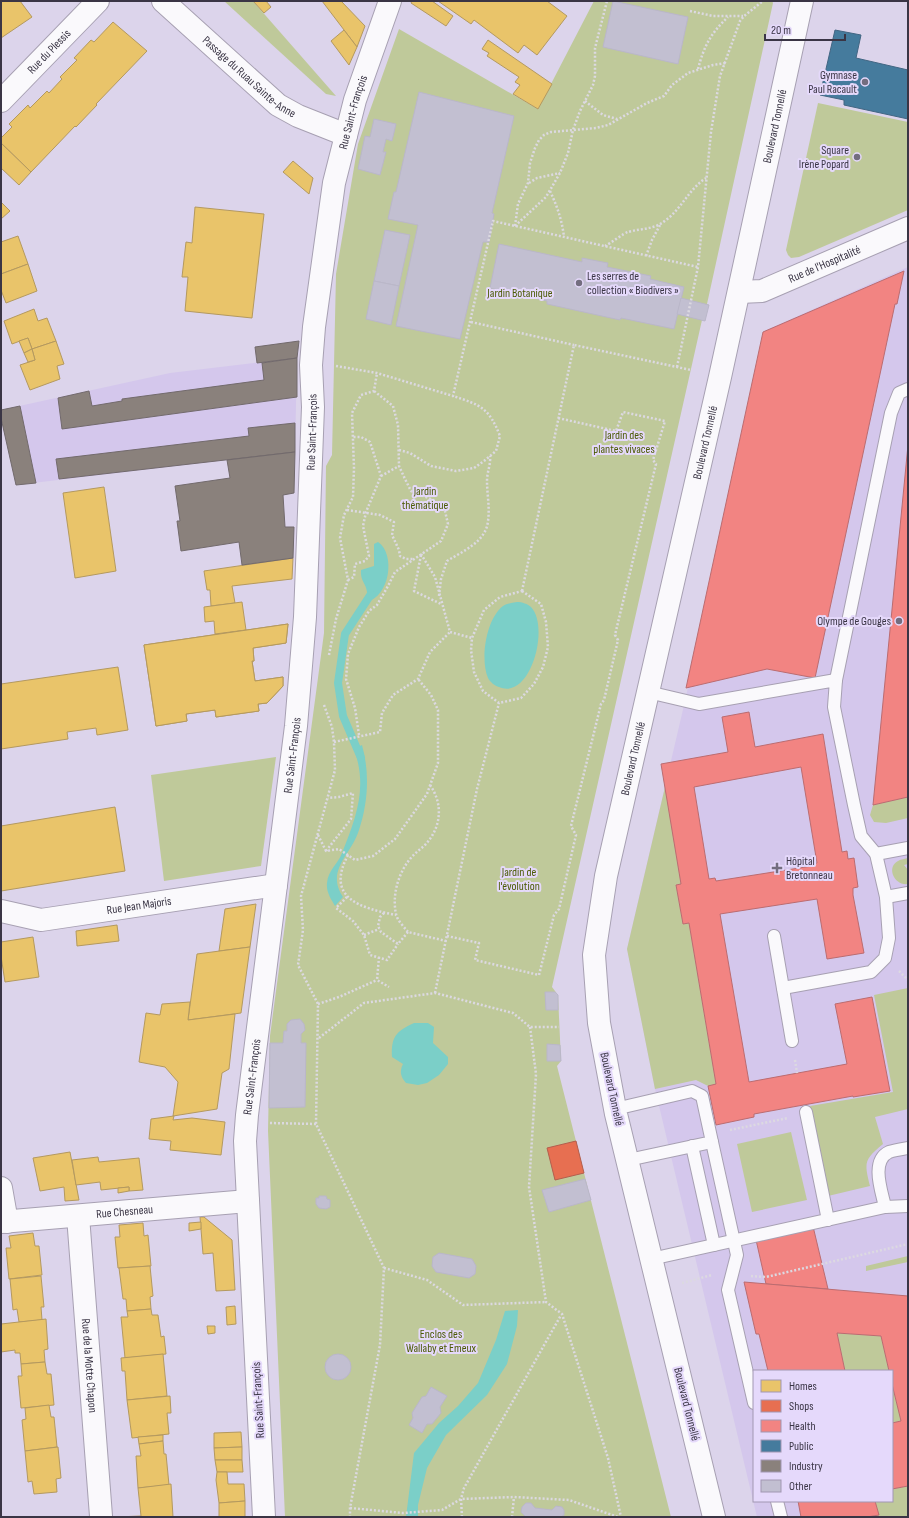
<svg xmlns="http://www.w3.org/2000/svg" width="909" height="1518" font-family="'Sofia Sans Condensed',sans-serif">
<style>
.built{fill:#d4c7ec;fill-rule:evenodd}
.green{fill:#bfc99a}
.water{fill:#7bcfc8}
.homes{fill:#e9c46a;stroke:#b4995f;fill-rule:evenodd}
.shops{fill:#e76f51;stroke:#b35e4d}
.health{fill:#f28482;stroke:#bb6c70;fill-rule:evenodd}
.public{fill:#457b9d;stroke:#426683}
.industry{fill:#8a817c;stroke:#726a6c}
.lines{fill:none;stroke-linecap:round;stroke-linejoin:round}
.stream{stroke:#7bcfc8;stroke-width:8}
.building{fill:#c2bfd1;stroke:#bab7c9}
.lane-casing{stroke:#a7a0b2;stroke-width:14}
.street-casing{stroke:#a7a0b2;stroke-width:24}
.secondary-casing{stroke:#a7a0b2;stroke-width:24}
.path{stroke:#dcd9e1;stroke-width:2.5;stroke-dasharray:2 2;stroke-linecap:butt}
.lane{stroke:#faf9fc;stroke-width:12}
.street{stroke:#faf9fc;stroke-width:22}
.secondary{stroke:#faf9fc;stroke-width:22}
.poi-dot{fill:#736d7f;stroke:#e5d9fb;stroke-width:1.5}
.labels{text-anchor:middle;stroke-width:4;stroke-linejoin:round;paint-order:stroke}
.street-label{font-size:12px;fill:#3a3545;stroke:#e5d9fb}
.poi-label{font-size:12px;fill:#3a3545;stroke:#e5d9fb;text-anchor:end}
.park-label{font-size:12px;fill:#4b5b04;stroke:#e5d9fb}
</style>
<rect width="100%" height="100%" fill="#dcd4eb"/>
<!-- built -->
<g class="built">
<path d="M 908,267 L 908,1517 L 757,1517 L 655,1089 L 627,949 L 685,701 L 764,331 ZM 754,1371 L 892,1371 L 892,1501 L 754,1501 Z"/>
<path d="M 297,358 L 295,452 L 16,485 L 1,418 L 1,410 L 170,373 Z"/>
</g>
<!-- green -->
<g class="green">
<path d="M 224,1 L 253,1 L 336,96 L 326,94 Z"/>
<path d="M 594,1 L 772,1 L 773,3 L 707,304 L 709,305 L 702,320 L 552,987 L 558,995 L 561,1061 L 557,1066 L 671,1517 L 285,1517 L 268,1131 L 270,1036 L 324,633 L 326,466 L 332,455 L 336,274 L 358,144 L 399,29 L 538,109 Z"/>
<path d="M 818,103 L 908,122 L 908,210 L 799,257 L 791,258 L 788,255 L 786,250 Z"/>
<path d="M 276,757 L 261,866 L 164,881 L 151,775 Z"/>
<path d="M 665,787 L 681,884 L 676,885 L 683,924 L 689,923 L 716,1084 L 708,1086 L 696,1080 L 655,1089 L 627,949 Z"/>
<path d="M 908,797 L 908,818 L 886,823 L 874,822 L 870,815 L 873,805 Z"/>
<path d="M 908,858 L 908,864 L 904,865 L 908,870 L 908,884 C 894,886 886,867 898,861 C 901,859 905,859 908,858 Z"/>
<path d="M 908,988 L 908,1109 L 875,1117 L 883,1144 C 864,1160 864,1162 870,1186 L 828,1196 L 810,1106 L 893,1092 L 874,995 Z"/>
<path d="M 791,1132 L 807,1200 L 752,1212 L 737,1144 Z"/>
<path d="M 908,1256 L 908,1262 L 866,1271 L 866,1266 Z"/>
<path d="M 837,1333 L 881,1336 L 889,1371 L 845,1371 Z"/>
<path d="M 892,1384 L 901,1421 L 892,1423 Z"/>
<path d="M 908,1486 L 908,1517 L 867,1517 L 878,1515 L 875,1501 L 892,1501 L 892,1489 Z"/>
</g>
<!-- water -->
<g class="water">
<path d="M 378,542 C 396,554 390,597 366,602 C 366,599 367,595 367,592 C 366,583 360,581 361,570 L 374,566 L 374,544 Z"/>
<path d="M 517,602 C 522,602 528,604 531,607 C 550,626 531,701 499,687 C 495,686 490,682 488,678 C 480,659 486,619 503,606 C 507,603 512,603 517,602 Z"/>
<path d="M 362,745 C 370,773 368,803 359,830 C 352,854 325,870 343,897 L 335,906 C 331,899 326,892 327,883 C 328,870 338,864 342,853 C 356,817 368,788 354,749 Z"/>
<path d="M 414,1023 L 428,1023 L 434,1027 L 433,1043 L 448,1057 L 448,1064 L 439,1075 L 427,1083 L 418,1085 L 406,1083 C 401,1077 399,1072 403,1064 L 392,1057 C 391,1037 396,1031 414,1023 Z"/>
<path d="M 518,1310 L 517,1326 L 507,1364 L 487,1395 L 446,1435 L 427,1468 L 418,1505 L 418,1517 L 406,1517 L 414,1453 L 439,1423 L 458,1406 L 478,1383 L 496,1340 L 505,1311 Z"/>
</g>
<!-- homes -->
<g class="homes">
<path d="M 1,1 L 20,1 L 32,17 L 1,38 Z"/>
<path d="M 253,1 L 266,1 L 271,7 L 264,13 Z"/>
<path d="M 322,1 L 341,1 L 365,26 L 357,47 Z"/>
<path d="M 412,1 L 432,1 L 453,16 L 446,26 L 411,3 Z"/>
<path d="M 438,1 L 547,1 L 567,16 L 537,55 L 524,45 L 518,53 L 474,20 L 471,24 Z"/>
<path d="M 113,22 L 147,51 L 96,104 L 97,105 L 76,127 L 75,126 L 31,172 L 1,143 L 1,138 L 12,127 L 9,124 L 28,105 L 30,108 L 47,91 L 49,93 L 62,79 L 60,77 L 77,60 L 74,58 L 91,40 L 94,42 Z"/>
<path d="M 344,30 L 357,47 L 349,65 L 331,41 Z"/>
<path d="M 488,40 L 552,84 L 538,109 L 513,94 L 520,85 L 515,82 L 519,77 L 487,56 L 489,53 L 482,49 Z"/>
<path d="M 1,143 L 31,172 L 19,185 L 1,168 Z"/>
<path d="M 293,161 L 313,178 L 309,194 L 283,172 Z"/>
<path d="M 1,202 L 10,211 L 1,219 Z"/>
<path d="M 195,207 L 264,214 L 252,318 L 185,311 L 188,277 L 182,277 L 186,242 L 192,243 Z"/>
<path d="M 18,236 L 28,264 L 1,274 L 1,242 Z"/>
<path d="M 28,264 L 37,291 L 6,303 L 1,290 L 1,274 Z"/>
<path d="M 34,309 L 38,321 L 47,318 L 56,341 L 32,349 L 28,338 L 12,344 L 4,321 Z"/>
<path d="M 28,338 L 32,349 L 24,353 L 19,341 Z"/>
<path d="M 56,341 L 64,364 L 57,366 L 60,379 L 30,390 L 20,365 L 35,360 L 32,349 Z"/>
<path d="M 32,349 L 35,360 L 28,362 L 24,353 Z"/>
<path d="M 104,487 L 116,571 L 75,578 L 63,493 Z"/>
<path d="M 293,558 L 292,579 L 232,586 L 235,603 L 211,606 L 210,590 L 207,590 L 204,571 Z"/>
<path d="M 242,602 L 246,630 L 215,634 L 214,621 L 205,622 L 204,607 Z"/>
<path d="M 288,624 L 286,643 L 253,648 L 254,661 L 252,661 L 255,681 L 283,677 L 283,686 L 267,703 L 258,704 L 259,711 L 216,717 L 215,710 L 186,714 L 187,721 L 156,726 L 144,645 ZM 235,650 L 236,663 L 220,665 L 218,652 Z"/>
<path d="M 288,624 L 286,643 L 253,648 L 254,661 L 252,661 L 255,681 L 283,677 L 283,686 L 267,703 L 258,704 L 259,711 L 216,717 L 215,710 L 186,714 L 187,721 L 156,726 L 144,645 Z"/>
<path d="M 118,667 L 128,730 L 97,735 L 96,728 L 67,732 L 68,739 L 1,749 L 1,684 Z"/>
<path d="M 115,807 L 125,871 L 1,891 L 1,826 Z"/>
<path d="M 256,904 L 250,947 L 219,951 L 225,909 Z"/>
<path d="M 117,925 L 119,941 L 77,946 L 76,931 Z"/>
<path d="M 33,937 L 39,977 L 5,982 L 1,956 L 1,942 Z"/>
<path d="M 250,947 L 241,1013 L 188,1020 L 197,954 Z"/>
<path d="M 190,1002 L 188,1020 L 235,1014 L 229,1069 L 222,1073 L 217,1109 L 173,1116 L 178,1082 L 165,1067 L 139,1062 L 146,1013 L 160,1015 L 162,1004 Z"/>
<path d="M 174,1116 L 173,1120 L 192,1118 L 225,1122 L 221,1155 L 170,1150 L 171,1141 L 149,1139 L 151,1119 Z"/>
<path d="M 70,1152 L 79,1200 L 65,1201 L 64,1187 L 40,1191 L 33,1158 Z"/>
<path d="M 98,1157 L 99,1162 L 139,1158 L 143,1190 L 129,1191 L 129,1187 L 101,1190 L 100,1182 L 76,1185 L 72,1160 Z"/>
<path d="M 129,1187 L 129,1191 L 118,1193 L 118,1188 Z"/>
<path d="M 200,1217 L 204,1217 L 232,1240 L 235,1290 L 216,1291 L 213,1253 L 203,1254 Z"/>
<path d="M 201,1222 L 201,1229 L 189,1231 L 189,1223 Z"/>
<path d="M 143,1223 L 144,1236 L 148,1235 L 151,1266 L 118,1268 L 115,1237 L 120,1237 L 119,1225 Z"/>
<path d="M 33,1233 L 35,1246 L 39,1246 L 42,1275 L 9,1279 L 6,1248 L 11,1248 L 9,1236 Z"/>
<path d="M 150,1266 L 153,1296 L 150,1297 L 151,1309 L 127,1311 L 126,1299 L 123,1299 L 119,1268 Z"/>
<path d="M 41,1276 L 44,1307 L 41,1307 L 42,1320 L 19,1322 L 17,1309 L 13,1310 L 10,1279 Z"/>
<path d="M 235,1306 L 236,1324 L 227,1325 L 226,1307 Z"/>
<path d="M 151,1309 L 152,1315 L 158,1315 L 161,1337 L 164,1336 L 166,1354 L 125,1358 L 121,1317 L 128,1317 L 127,1311 Z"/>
<path d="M 46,1319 L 48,1349 L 44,1350 L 45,1362 L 21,1364 L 20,1353 L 15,1353 L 15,1350 L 1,1352 L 1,1324 Z"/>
<path d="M 207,1326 L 215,1326 L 215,1333 L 208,1334 Z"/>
<path d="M 163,1354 L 167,1396 L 127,1400 L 125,1371 L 122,1371 L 121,1358 Z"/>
<path d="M 45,1362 L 47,1374 L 51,1374 L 54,1405 L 21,1408 L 18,1376 L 22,1376 L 21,1364 Z"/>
<path d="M 170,1396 L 171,1413 L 167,1413 L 169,1434 L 132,1438 L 127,1400 Z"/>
<path d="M 49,1405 L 51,1417 L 54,1417 L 57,1447 L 25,1451 L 22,1420 L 26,1419 L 25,1408 Z"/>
<path d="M 241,1432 L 242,1447 L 214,1448 L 214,1433 Z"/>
<path d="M 163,1435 L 163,1441 L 139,1444 L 138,1437 Z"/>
<path d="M 163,1441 L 164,1454 L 166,1454 L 169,1485 L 138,1488 L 136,1456 L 141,1456 L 139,1444 Z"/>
<path d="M 58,1447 L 61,1478 L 56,1479 L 57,1492 L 34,1494 L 32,1481 L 28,1482 L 25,1451 Z"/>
<path d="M 242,1447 L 242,1460 L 215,1460 L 214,1448 Z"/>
<path d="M 215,1460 L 242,1460 L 243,1472 L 217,1472 Z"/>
<path d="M 217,1472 L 227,1472 L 228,1484 L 244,1484 L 245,1501 L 219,1503 L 216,1480 Z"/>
<path d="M 171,1484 L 173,1517 L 116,1517 L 141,1516 L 138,1488 Z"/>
<path d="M 245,1501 L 245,1517 L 219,1517 L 219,1503 Z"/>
</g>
<!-- shops -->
<path class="shops" d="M 576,1141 L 584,1173 L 555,1180 L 547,1148 Z"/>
<!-- health -->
<g class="health">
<path d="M 904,271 L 897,304 L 895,304 L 815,678 L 767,669 L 686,688 L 763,332 Z"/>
<path d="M 908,445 L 908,797 L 873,805 Z"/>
<path d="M 749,712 L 755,747 L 823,734 L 842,852 L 847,851 L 848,859 L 854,858 L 858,887 L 853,888 L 853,895 L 864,953 L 827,959 L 817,899 L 720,914 L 749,1082 L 847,1064 L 835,1004 L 872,997 L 890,1091 L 853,1097 L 853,1096 L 754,1114 L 754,1117 L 716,1125 L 708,1086 L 716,1084 L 689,923 L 683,924 L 676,885 L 681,884 L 661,764 L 728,752 L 722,717 ZM 801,767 L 817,863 L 812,864 L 812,866 L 716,881 L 715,878 L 709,879 L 694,787 Z"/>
<path d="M 811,1218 L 828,1289 L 766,1284 L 754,1231 Z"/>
<path d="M 744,1282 L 908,1296 L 908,1486 L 892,1489 L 892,1423 L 901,1421 L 892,1384 L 892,1371 L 889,1371 L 881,1336 L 837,1333 L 845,1371 L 768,1371 L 759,1334 L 756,1334 Z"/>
<path d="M 798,1501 L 875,1501 L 879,1515 L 867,1517 L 801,1517 Z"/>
</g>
<!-- public -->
<path class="public" d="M 835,30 L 861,35 L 856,58 L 908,70 L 908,119 L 844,105 L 844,100 L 820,95 Z"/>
<!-- industry -->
<g class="industry">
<path d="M 299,341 L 297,358 L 257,363 L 255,347 Z"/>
<path d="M 297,358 L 297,397 L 62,429 L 58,398 L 89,391 L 92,406 L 122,401 L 122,399 L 264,380 L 262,363 Z"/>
<path d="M 20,406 L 36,483 L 16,485 L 1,418 L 1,410 Z"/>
<path d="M 295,423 L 295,452 L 59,479 L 56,459 L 249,436 L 248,428 Z"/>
<path d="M 295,452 L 294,493 L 283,495 L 285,527 L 294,527 L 293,558 L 242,565 L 239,542 L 181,551 L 177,521 L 180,521 L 175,486 L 230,478 L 227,460 Z"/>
</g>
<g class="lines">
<!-- stream -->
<path class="stream" d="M 361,758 L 343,716 L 338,683 L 345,634 L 371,594"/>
</g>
<!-- building -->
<g class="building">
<path d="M 613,1 L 688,17 L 678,64 L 603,47 Z"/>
<path d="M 419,92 L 514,116 L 492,213 L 494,214 L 489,242 L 483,242 L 460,339 L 396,326 L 418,225 L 388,219 L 394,192 L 396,192 Z"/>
<path d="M 374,119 L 396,124 L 392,141 L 386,139 L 383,152 L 386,152 L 380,175 L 358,169 L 365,136 L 370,137 Z"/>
<path d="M 385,230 L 410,235 L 399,286 L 374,281 Z"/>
<path d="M 499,244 L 582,262 L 582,258 L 608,263 L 607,267 L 651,276 L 650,279 L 684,287 L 674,329 L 621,318 L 620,320 L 547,304 L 547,301 L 490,288 Z"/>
<path d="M 374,281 L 399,286 L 391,325 L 366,319 Z"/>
<path d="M 681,298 L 709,305 L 705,321 L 677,314 Z"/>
<path d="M 545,992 L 555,992 L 558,995 L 558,1010 L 546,1010 Z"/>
<path d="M 300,1019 L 304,1024 L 305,1030 L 301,1034 L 301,1043 L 306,1043 L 305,1107 L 269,1108 L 270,1043 L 283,1043 L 284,1031 L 287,1031 L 287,1024 L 291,1020 Z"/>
<path d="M 547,1044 L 560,1045 L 561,1061 L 547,1061 Z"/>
<path d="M 585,1179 L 591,1200 L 549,1212 L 542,1190 Z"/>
<path d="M 319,1196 L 326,1196 L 327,1199 L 330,1200 L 330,1207 L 326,1209 L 319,1208 L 316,1204 L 316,1198 L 319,1198 Z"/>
<path d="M 439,1253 L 472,1259 L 476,1266 L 475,1274 L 469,1278 L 436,1272 L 432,1266 L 433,1257 Z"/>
<circle cx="338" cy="1367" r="13"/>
<path d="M 431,1387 L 447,1396 L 440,1407 L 441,1413 L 432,1424 L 427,1424 L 422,1433 L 409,1425 L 413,1418 L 412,1413 L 422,1397 L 426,1396 Z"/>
<path d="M 526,1503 L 531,1503 L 535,1508 L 552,1510 L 556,1506 L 562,1507 L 564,1510 L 564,1515 L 561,1517 L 526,1517 L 521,1512 L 522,1507 Z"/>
</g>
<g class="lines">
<defs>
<g id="lane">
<path d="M 836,680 L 891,413 L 899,393 L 908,389"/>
<path d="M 648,692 L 699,704 L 836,680 L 834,707 L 854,805 L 861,836 L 876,854 L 886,897 L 889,938 L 885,958 L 871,972 L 783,988"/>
<path d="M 876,854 L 908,848"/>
<path d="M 886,897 L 908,893"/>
<path d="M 774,936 L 792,1041"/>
<path d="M 615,1109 L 692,1091 L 702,1096 L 712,1142 L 628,1160"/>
<path d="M 806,1112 L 828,1220"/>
<path d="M 712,1142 L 737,1255 L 728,1290 L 754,1403"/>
<path d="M 692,1146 L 714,1245"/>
<path d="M 885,1207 C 882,1192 870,1161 889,1152 C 895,1150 902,1149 908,1148"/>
<path d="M 651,1259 L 885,1207 L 908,1206"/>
<path d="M 777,1501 L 781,1517"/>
</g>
<g id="street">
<path id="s1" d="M 163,1 L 278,105 L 298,116 L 346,135"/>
<path id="s2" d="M 1,101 L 98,1"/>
<path id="s3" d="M 739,292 L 762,291 L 908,228"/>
<path id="s4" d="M 1,911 L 41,920 L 276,885"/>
<path d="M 1,1188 L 7,1222"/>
<path id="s5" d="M 78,1216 L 101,1516"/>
<path id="s6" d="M 1,1222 L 248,1201"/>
</g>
<g id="secondary">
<path id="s7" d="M 264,1517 L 245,1141 L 247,1115 L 296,726 L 305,617 L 313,407 L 311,365 L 314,327 L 334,183 L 355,100 L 390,1"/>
<path id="s8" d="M 714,1517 L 616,1114 L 599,1023 L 594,955 L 606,876 L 720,377 L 802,1"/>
</g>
</defs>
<!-- lane casing -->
<use href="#lane" class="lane-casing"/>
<!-- street casing -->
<use href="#street" class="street-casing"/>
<!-- secondary casing -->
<use href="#secondary" class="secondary-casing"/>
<!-- path -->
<g class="path">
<path d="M 690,11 L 713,16 L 743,16"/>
<path d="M 698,69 C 704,46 711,33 728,17"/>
<path d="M 585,101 L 603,115 L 617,119"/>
<path d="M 529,183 L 537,178 L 560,173"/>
<path d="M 550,191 C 557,206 562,220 564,237"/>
<path d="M 515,226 L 518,204 L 528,183 L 530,163 L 535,148 L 539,140 L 544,135 L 551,132 L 596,128 L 608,125 L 647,103 L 664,96 L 672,85 L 688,73 L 713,65 L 726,63"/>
<path d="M 515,226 L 546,197 L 560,173 L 568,153 L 573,130 L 580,111 L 593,85 L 595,76 L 595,48 L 607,1"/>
<path d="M 605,246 C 611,243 624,233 628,232 C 642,228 654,230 666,220 C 682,208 689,189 706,178"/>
<path d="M 646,256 L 652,240 L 660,225"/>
<path d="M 471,322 L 574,345"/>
<path d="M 336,366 L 377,373 L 453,396 L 493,221 L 698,267"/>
<path d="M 677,367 L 698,267 L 711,132 L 720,76 L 740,21 L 744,16 L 763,1"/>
<path d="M 399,450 L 410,453 L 431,466 L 456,471 L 474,468 L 484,461 L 496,451 L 500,436 C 489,408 481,405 453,396"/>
<path d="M 381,476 L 399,466"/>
<path d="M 347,510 L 380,515 L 394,522 L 392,535 L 399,550 L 400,556 L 406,559 L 414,559"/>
<path d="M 421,554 L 435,577 L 450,632 L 472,638"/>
<path d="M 421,555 L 414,591 L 441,604"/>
<path d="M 348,580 L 354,577 L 355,564 L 365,561 L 369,556 L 363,526 L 366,512 L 381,476 L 370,442 L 361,437 L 353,437"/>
<path d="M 522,591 L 574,345 L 691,370"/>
<path d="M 522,591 L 541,604 L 546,622 L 548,647 L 543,667 L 534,684 L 521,698 L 499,703 L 483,691 L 474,672 L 471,650 L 472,638 L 484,610 L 500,597 Z"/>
<path d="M 439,596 L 441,579 L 447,561 C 463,551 486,542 488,521 C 490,508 487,494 487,481 C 487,472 491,464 490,456"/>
<path d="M 329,655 L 336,619 L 348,580 L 340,538 L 344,515 L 353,497 L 354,468 L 352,413 L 361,395 L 374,391 L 377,373"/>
<path d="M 324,705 L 332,727 L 334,742 L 335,770 L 301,896 L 303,930 L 298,965 L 318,1004 L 316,1124 L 384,1268 L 380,1345 L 350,1508 L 350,1517"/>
<path d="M 359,735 L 355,708 L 346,679 L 348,654 L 359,627 L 369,611 L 377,605 L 388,586 L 395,572 L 441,541 L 448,524 L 445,511 L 433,500 L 411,491 L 405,479 L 399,466 L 398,425 L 393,406 L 374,391"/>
<path d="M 334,742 L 380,732 L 382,713 L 393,695 L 418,679 L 430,652 L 450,632"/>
<path d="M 430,785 C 444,805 441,829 424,846 C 419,850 414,854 410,859 C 398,874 392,895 396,914 C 397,920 404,927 408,932 L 446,941"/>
<path d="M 318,835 L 326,851 L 339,849 L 355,860 L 373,856 L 395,839 L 427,794 L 438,763 L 438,710 L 431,695 L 418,679"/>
<path d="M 326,851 L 351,819 L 353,793 L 339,797 L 328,798"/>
<path d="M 348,855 C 325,898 360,908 396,915"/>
<path d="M 347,897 L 336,908 L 353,921 L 364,935 L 370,955 L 387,960 L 398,944"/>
<path d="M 384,913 L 380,917 L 378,926 L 381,932 L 398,944 L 408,932"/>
<path d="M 364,935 L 379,929"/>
<path d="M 447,936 L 479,943 L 475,960 L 539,975 L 554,915 L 559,909 L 576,835 L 571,826 L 601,704 L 604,700 L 618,640 L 615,635 L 656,464 L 653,460 L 665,421 L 623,412 L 616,431 L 558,418"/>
<path d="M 379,957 L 377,980 L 389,987"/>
<path d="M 899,971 L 908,980"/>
<path d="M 435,993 L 477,789 L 499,703"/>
<path d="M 318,1004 L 339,997 L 377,980"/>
<path d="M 530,1027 L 536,1074 L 529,1187 L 546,1302 L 562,1314 L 608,1458 L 621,1517"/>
<path d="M 319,1038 L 364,1003 L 435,993 L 513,1013 L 530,1027 L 559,1027"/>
<path d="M 795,1060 L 797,1073"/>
<path d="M 270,1123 L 316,1124"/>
<path d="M 730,1130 L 788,1118"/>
<path d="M 384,1268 L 427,1280 L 463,1305 L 546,1302"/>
<path d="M 751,1276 L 766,1277 L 908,1244"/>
<path d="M 682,1283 L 712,1275"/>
<path d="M 350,1508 L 403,1513 L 442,1510 L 461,1499 L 514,1497 L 569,1500 L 618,1517"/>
<path d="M 462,1517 L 461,1499 L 464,1488 L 561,1315"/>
<path d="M 512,1517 L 514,1497"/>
</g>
<!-- lane -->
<use href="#lane" class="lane"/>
<!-- street -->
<use href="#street" class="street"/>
<!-- secondary -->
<use href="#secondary" class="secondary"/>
</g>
<!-- markers -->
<g class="poi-dot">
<circle cx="865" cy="82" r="4"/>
<circle cx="857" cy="157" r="4"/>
<circle cx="579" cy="283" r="4"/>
<circle cx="899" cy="621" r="4"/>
<path d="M775 862h4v4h4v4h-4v4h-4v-4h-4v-4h4z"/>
</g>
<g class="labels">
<!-- street labels -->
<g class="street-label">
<text dy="4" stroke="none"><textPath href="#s2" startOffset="69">Rue du Plessis</textPath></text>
<text dy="4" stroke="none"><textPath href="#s1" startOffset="115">Passage du Ruau Sainte-Anne</textPath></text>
<text dy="4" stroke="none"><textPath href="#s7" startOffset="1413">Rue Saint-François</textPath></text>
<text dy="4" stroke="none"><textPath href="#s8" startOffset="1424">Boulevard Tonnellé</textPath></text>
<text dy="4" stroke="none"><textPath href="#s3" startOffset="91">Rue de l'Hospitalité</textPath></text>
<text dy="4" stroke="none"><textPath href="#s7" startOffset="1089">Rue Saint-François</textPath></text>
<text dy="4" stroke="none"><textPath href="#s8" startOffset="1100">Boulevard Tonnellé</textPath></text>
<text dy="4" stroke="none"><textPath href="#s7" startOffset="765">Rue Saint-François</textPath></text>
<text dy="4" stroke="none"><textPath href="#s8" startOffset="776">Boulevard Tonnellé</textPath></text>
<text dy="4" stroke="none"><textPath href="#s4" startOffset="140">Rue Jean Majoris</textPath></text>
<text dy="4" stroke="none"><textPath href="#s7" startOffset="441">Rue Saint-François</textPath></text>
<text transform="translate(612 1089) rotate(78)" y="4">Boulevard Tonnellé</text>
<text dy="4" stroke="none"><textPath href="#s6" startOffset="124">Rue Chesneau</textPath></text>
<text dy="4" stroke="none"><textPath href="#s5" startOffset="150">Rue de la Motte Chapon</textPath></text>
<text transform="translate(258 1400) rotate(-93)" y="4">Rue Saint-François</text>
<text transform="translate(687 1404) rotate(76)" y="4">Boulevard Tonnellé</text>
</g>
<!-- poi labels -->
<g class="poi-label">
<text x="857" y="79">Gymnase<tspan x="857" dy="14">Paul Racault</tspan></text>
<text x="849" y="154">Square<tspan x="849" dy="14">Irène Popard</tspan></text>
<text x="587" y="280" text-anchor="start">Les serres de<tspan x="587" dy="14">collection « Biodivers »</tspan></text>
<text x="891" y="625">Olympe de Gouges</text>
<text x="786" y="865" text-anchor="start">Hôpital<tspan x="786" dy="14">Bretonneau</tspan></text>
</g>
<!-- park labels -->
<g class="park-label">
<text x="520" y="297">Jardin Botanique</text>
<text x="624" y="439">Jardin des<tspan x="624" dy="14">plantes vivaces</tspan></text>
<text x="425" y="495">Jardin<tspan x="425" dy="14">thématique</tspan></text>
<text x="519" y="876">Jardin de<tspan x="519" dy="14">l'évolution</tspan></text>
<text x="441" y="1338">Enclos des<tspan x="441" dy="14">Wallaby et Emeux</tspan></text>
</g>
</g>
<!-- border -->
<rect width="909" height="1518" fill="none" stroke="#3a3545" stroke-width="4"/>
<!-- legend -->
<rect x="753" y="1370" width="140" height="132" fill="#e5d9fb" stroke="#a197b2"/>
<rect x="761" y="1380" width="20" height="12" fill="#e9c46a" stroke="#a197b2"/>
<text x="789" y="1390" font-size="12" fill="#3a3545">Homes</text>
<rect x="761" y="1400" width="20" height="12" fill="#e76f51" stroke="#a197b2"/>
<text x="789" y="1410" font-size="12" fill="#3a3545">Shops</text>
<rect x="761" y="1420" width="20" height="12" fill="#f28482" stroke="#a197b2"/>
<text x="789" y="1430" font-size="12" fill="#3a3545">Health</text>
<rect x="761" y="1440" width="20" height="12" fill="#457b9d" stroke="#a197b2"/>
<text x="789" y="1450" font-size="12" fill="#3a3545">Public</text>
<rect x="761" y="1460" width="20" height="12" fill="#8a817c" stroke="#a197b2"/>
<text x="789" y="1470" font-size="12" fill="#3a3545">Industry</text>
<rect x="761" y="1480" width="20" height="12" fill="#c2bfd1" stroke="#a197b2"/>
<text x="789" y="1490" font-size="12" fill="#3a3545">Other</text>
<!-- scale -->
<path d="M765 34v6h80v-6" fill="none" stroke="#3a3545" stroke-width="2"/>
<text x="771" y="34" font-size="12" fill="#3a3545" stroke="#e5d9fb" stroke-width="3" paint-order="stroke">20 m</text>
</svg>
